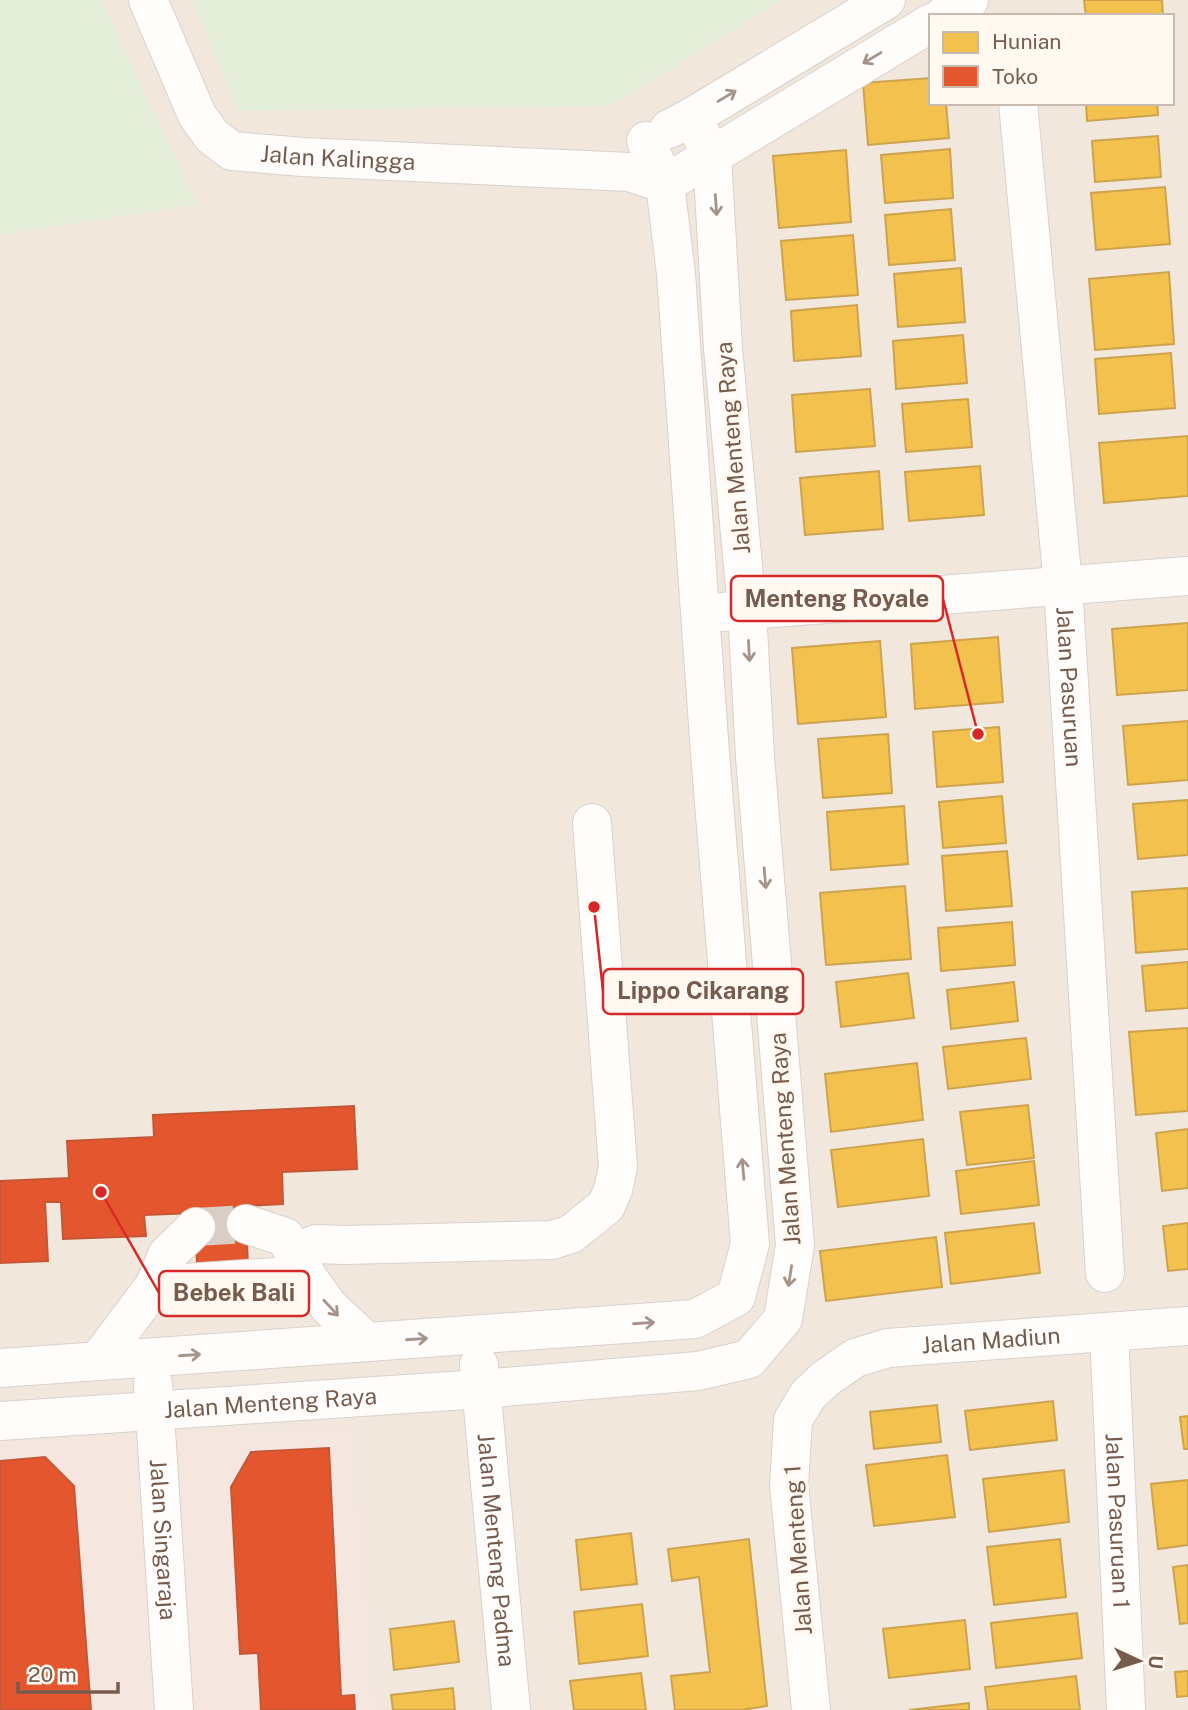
<svg xmlns="http://www.w3.org/2000/svg" width="1188" height="1710" font-family="'Public Sans',sans-serif">
<style>
.residential{fill:#f1e7dc;fill-rule:evenodd}
.commercial{fill:#f5e7e0}
.green{fill:#e5eed9}
.homes{fill:#f2c14e;stroke:#cda34e;stroke-width:2}
.shops{fill:#e4572e;stroke:#c35837;stroke-width:2}
.lines{fill:none;stroke-linecap:round;stroke-linejoin:round}
.minor-tunnel{stroke:#d8cec6;stroke-width:38;stroke-dasharray:38 19;stroke-linecap:butt}
.minor-casing{stroke:#d8d1cc;stroke-width:40}
.minor{stroke:#fefdfc;stroke-width:38}
.oneway{stroke:#a6948a}
.labels{text-anchor:middle;stroke-width:7;stroke-linejoin:round;paint-order:stroke}
.street-label{font-size:23px;fill:#775c4d;stroke:#fff9f1}
.leader{fill:none;stroke:#d62828;stroke-width:2.5}
.callout-dot{fill:#d62828;stroke:#fff9f1;stroke-width:2.5}
.callout{fill:#fff9f1;stroke:#d62828;stroke-width:2.5}
.callout-label{font-size:24px;text-anchor:middle;font-weight:bold;fill:#775c4d}
</style>
<rect width="100%" height="100%" fill="#f8f4ee"/>
<!-- residential -->
<path class="residential" d="M 0,0 L 1188,0 L 1188,1710 L 0,1710 ZM 931,16 L 1172,16 L 1172,103 L 931,103 Z"/>
<!-- commercial -->
<path class="commercial" d="M 352,1425 L 377,1710 L 0,1710 L 0,1441 Z"/>
<!-- green -->
<g class="green">
<path d="M 0,0 L 101,0 L 197,204 L 0,235 Z"/>
<path d="M 192,0 L 782,0 L 611,106 L 237,111 Z"/>
</g>
<!-- homes -->
<g class="homes">
<path d="M 1084,0 L 1162,0 L 1163,16 L 1086,16 Z"/>
<path d="M 931,78 L 931,103 L 946,103 L 949,138 L 868,145 L 863,83 Z"/>
<path d="M 1086,103 L 1157,103 L 1158,115 L 1087,121 Z"/>
<path d="M 1158,136 L 1161,177 L 1095,182 L 1092,141 Z"/>
<path d="M 950,149 L 953,198 L 885,203 L 881,155 Z"/>
<path d="M 846,150 L 851,222 L 779,228 L 773,156 Z"/>
<path d="M 1165,187 L 1170,244 L 1096,250 L 1091,193 Z"/>
<path d="M 951,209 L 955,260 L 889,265 L 885,215 Z"/>
<path d="M 853,235 L 858,295 L 786,300 L 781,241 Z"/>
<path d="M 961,268 L 965,322 L 898,327 L 894,274 Z"/>
<path d="M 1169,272 L 1174,344 L 1095,350 L 1089,279 Z"/>
<path d="M 857,305 L 861,356 L 794,361 L 791,311 Z"/>
<path d="M 963,335 L 967,383 L 896,389 L 893,341 Z"/>
<path d="M 1171,353 L 1175,408 L 1099,414 L 1095,359 Z"/>
<path d="M 870,389 L 875,446 L 796,452 L 792,395 Z"/>
<path d="M 968,399 L 972,447 L 906,452 L 902,404 Z"/>
<path d="M 1188,436 L 1188,496 L 1104,503 L 1099,443 Z"/>
<path d="M 980,466 L 984,515 L 909,521 L 905,472 Z"/>
<path d="M 879,471 L 883,529 L 805,535 L 800,478 Z"/>
<path d="M 1188,623 L 1188,690 L 1117,695 L 1112,629 Z"/>
<path d="M 998,637 L 1003,702 L 915,709 L 911,644 Z"/>
<path d="M 880,641 L 886,717 L 798,724 L 792,648 Z"/>
<path d="M 1188,721 L 1188,780 L 1128,785 L 1123,726 Z"/>
<path d="M 999,727 L 1003,782 L 937,787 L 933,732 Z"/>
<path d="M 888,734 L 892,793 L 823,798 L 818,739 Z"/>
<path d="M 1002,796 L 1006,843 L 943,848 L 939,802 Z"/>
<path d="M 1188,800 L 1188,855 L 1138,859 L 1133,804 Z"/>
<path d="M 904,806 L 908,864 L 831,870 L 827,812 Z"/>
<path d="M 1007,851 L 1012,906 L 946,911 L 942,856 Z"/>
<path d="M 905,886 L 911,959 L 826,965 L 820,893 Z"/>
<path d="M 1188,888 L 1188,949 L 1136,953 L 1132,892 Z"/>
<path d="M 1012,922 L 1015,965 L 941,971 L 938,928 Z"/>
<path d="M 1188,962 L 1188,1008 L 1146,1011 L 1142,966 Z"/>
<path d="M 908,973 L 914,1018 L 841,1027 L 836,982 Z"/>
<path d="M 1014,982 L 1018,1021 L 951,1029 L 947,990 Z"/>
<path d="M 1188,1028 L 1188,1111 L 1136,1115 L 1129,1032 Z"/>
<path d="M 1026,1038 L 1031,1079 L 948,1089 L 943,1047 Z"/>
<path d="M 917,1063 L 923,1120 L 831,1132 L 825,1074 Z"/>
<path d="M 1028,1105 L 1034,1158 L 967,1165 L 960,1112 Z"/>
<path d="M 1188,1129 L 1188,1188 L 1162,1191 L 1156,1133 Z"/>
<path d="M 923,1139 L 929,1196 L 838,1207 L 831,1150 Z"/>
<path d="M 1034,1161 L 1039,1205 L 961,1214 L 956,1171 Z"/>
<path d="M 1034,1223 L 1040,1273 L 951,1284 L 945,1233 Z"/>
<path d="M 1188,1223 L 1188,1269 L 1168,1271 L 1163,1226 Z"/>
<path d="M 936,1237 L 942,1287 L 826,1301 L 820,1251 Z"/>
<path d="M 1053,1401 L 1057,1440 L 970,1450 L 965,1411 Z"/>
<path d="M 937,1405 L 941,1442 L 874,1449 L 870,1412 Z"/>
<path d="M 1188,1416 L 1188,1449 L 1184,1449 L 1180,1417 Z"/>
<path d="M 947,1455 L 955,1517 L 874,1526 L 866,1465 Z"/>
<path d="M 1064,1470 L 1069,1522 L 989,1532 L 983,1479 Z"/>
<path d="M 1188,1480 L 1188,1545 L 1158,1549 L 1151,1484 Z"/>
<path d="M 631,1533 L 637,1584 L 581,1590 L 576,1540 Z"/>
<path d="M 749,1539 L 767,1706 L 741,1710 L 675,1710 L 671,1676 L 710,1672 L 699,1577 L 672,1581 L 668,1549 Z"/>
<path d="M 1060,1539 L 1066,1597 L 994,1605 L 987,1547 Z"/>
<path d="M 1188,1565 L 1188,1623 L 1180,1624 L 1173,1567 Z"/>
<path d="M 642,1604 L 648,1656 L 579,1664 L 574,1612 Z"/>
<path d="M 1077,1613 L 1082,1658 L 996,1668 L 991,1623 Z"/>
<path d="M 965,1620 L 970,1669 L 889,1678 L 883,1629 Z"/>
<path d="M 454,1621 L 459,1662 L 394,1670 L 390,1629 Z"/>
<path d="M 1188,1671 L 1188,1696 L 1177,1697 L 1175,1672 Z"/>
<path d="M 641,1673 L 646,1710 L 574,1710 L 570,1681 Z"/>
<path d="M 1076,1676 L 1080,1710 L 988,1710 L 985,1687 Z"/>
<path d="M 453,1688 L 455,1710 L 393,1710 L 391,1695 Z"/>
<path d="M 969,1703 L 969,1710 L 909,1710 Z"/>
</g>
<!-- shops -->
<g class="shops">
<path d="M 354,1106 L 357,1169 L 282,1172 L 283,1204 L 245,1206 L 248,1264 L 197,1266 L 195,1213 L 144,1215 L 146,1236 L 63,1239 L 61,1202 L 45,1202 L 48,1261 L 0,1263 L 0,1181 L 69,1178 L 67,1141 L 154,1137 L 153,1115 Z"/>
<path d="M 329,1448 L 341,1696 L 354,1695 L 355,1710 L 261,1710 L 258,1653 L 240,1654 L 231,1487 L 251,1452 Z"/>
<path d="M 45,1457 L 74,1486 L 91,1710 L 0,1710 L 0,1461 Z"/>
</g>
<g class="lines">
<!-- minor-tunnel -->
<path class="minor-tunnel" d="M 196,1227 L 246,1224"/>
<defs>
<g id="minor">
<path id="s1" d="M 148,0 L 197,115 L 212,136 L 232,151 L 303,157 L 629,172 L 665,184 L 931,23"/>
<path d="M 943,16 L 969,0"/>
<path id="s2" d="M 1018,103 L 1063,585 L 1105,1273"/>
<path d="M 669,129 L 692,117 L 886,0"/>
<path d="M 722,612 L 1188,576"/>
<path d="M 246,1224 L 285,1237 L 305,1272"/>
<path d="M 294,1253 L 316,1244 L 344,1245 L 552,1240 L 571,1234 L 606,1206 L 613,1190 L 618,1167 L 592,823"/>
<path d="M 155,1285 L 167,1255 L 196,1227"/>
<path id="s3" d="M 1109,1332 L 1126,1710"/>
<path d="M 98,1361 L 155,1285 L 306,1275 L 329,1307 L 367,1342"/>
<path id="s4" d="M 479,1365 L 511,1710"/>
<path d="M 0,1368 L 695,1319 L 736,1297 L 750,1244 L 710,753 L 676,274 L 665,184 L 646,141"/>
<path id="s5" d="M 153,1384 L 174,1710"/>
<path id="s6" d="M 0,1421 L 481,1389 L 698,1371 L 749,1359 L 783,1319 L 795,1245 L 755,757 L 747,610 L 723,348 L 712,156 L 692,117"/>
<path id="s7" d="M 811,1710 L 789,1485 L 793,1420 L 808,1395 L 825,1379 L 855,1358 L 888,1348 L 1188,1326"/>
</g>
</defs>
<!-- minor casing -->
<use href="#minor" class="minor-casing"/>
<!-- minor -->
<use href="#minor" class="minor"/>
</g>
<!-- one-way arrows -->
<defs><path id="oneway-shaft" d="M-6 0H5M1.5-3L5.5 0L1.5 3" fill="none" stroke-width="1.6" stroke-linecap="round" stroke-linejoin="round" transform="scale(1.75)"/></defs>
<g class="oneway">
<use href="#oneway-shaft" transform="translate(872 58) rotate(149)"/>
<use href="#oneway-shaft" transform="translate(727 96) rotate(-31)"/>
<use href="#oneway-shaft" transform="translate(716 205) rotate(86)"/>
<use href="#oneway-shaft" transform="translate(749 651) rotate(87)"/>
<use href="#oneway-shaft" transform="translate(765 878) rotate(85)"/>
<use href="#oneway-shaft" transform="translate(743 1169) rotate(-95)"/>
<use href="#oneway-shaft" transform="translate(790 1276) rotate(99)"/>
<use href="#oneway-shaft" transform="translate(331 1308) rotate(47)"/>
<use href="#oneway-shaft" transform="translate(644 1323) rotate(-4)"/>
<use href="#oneway-shaft" transform="translate(417 1339) rotate(-4)"/>
<use href="#oneway-shaft" transform="translate(190 1355) rotate(-4)"/>
</g>
<g class="labels">
<!-- street labels -->
<g class="street-label">
<text dy="8" stroke="none"><textPath href="#s1" startOffset="282">Jalan Kalingga</textPath></text>
<text transform="translate(733 448) rotate(-95)" y="8">Jalan Menteng Raya</text>
<text dy="8" stroke="none"><textPath href="#s2" startOffset="586">Jalan Pasuruan</textPath></text>
<text transform="translate(785 1139) rotate(-94)" y="8">Jalan Menteng Raya</text>
<text dy="8" stroke="none"><textPath href="#s7" startOffset="518">Jalan Madiun</textPath></text>
<text dy="8" stroke="none"><textPath href="#s6" startOffset="271">Jalan Menteng Raya</textPath></text>
<text dy="8" stroke="none"><textPath href="#s3" startOffset="189">Jalan Pasuruan 1</textPath></text>
<text dy="8" stroke="none"><textPath href="#s5" startOffset="156">Jalan Singaraja</textPath></text>
<text dy="8" stroke="none"><textPath href="#s4" startOffset="186">Jalan Menteng Padma</textPath></text>
<text transform="translate(798 1550) rotate(-94)" y="8">Jalan Menteng 1</text>
</g>
</g>
<!-- callouts -->
<path class="leader" d="M978 734L943 599M594 907L603 991M101 1192L159 1293"/>
<g class="callout-dot">
<circle cx="978" cy="734" r="7"/>
<circle cx="594" cy="907" r="7"/>
<circle cx="101" cy="1192" r="7"/>
</g>
<g class="callout">
<rect x="731" y="576" width="212" height="45" rx="7"/>
<rect x="603" y="969" width="200" height="45" rx="7"/>
<rect x="159" y="1271" width="150" height="45" rx="7"/>
</g>
<g class="callout-label">
<text x="837" y="607">Menteng Royale</text>
<text x="703" y="999">Lippo Cikarang</text>
<text x="234" y="1301">Bebek Bali</text>
</g>
<!-- legend -->
<rect x="929" y="14" width="245" height="91" fill="#fff9f1" stroke="#c9baaf" stroke-width="2"/>
<rect x="943" y="32" width="35" height="21" fill="#f2c14e" stroke="#c9baaf" stroke-width="2"/>
<text x="992" y="49" font-size="21" fill="#775c4d">Hunian</text>
<rect x="943" y="66" width="35" height="21" fill="#e4572e" stroke="#c9baaf" stroke-width="2"/>
<text x="992" y="84" font-size="21" fill="#775c4d">Toko</text>
<!-- north arrow -->
<g transform="translate(1139 1661) rotate(94)" stroke="#fff9f1" stroke-width="5" paint-order="stroke">
<path d="M0-5L12 26L0 18L-12 26Z" fill="#775c4d"/>
<text y="-10" font-size="19" font-weight="bold" text-anchor="middle" fill="#775c4d">U</text>
</g>
<!-- scale -->
<path d="M18 1682v10h100v-10" fill="none" stroke="#775c4d" stroke-width="3.5"/>
<text x="28" y="1682" font-size="21" fill="#775c4d" stroke="#fff9f1" stroke-width="5" paint-order="stroke">20 m</text>
</svg>
